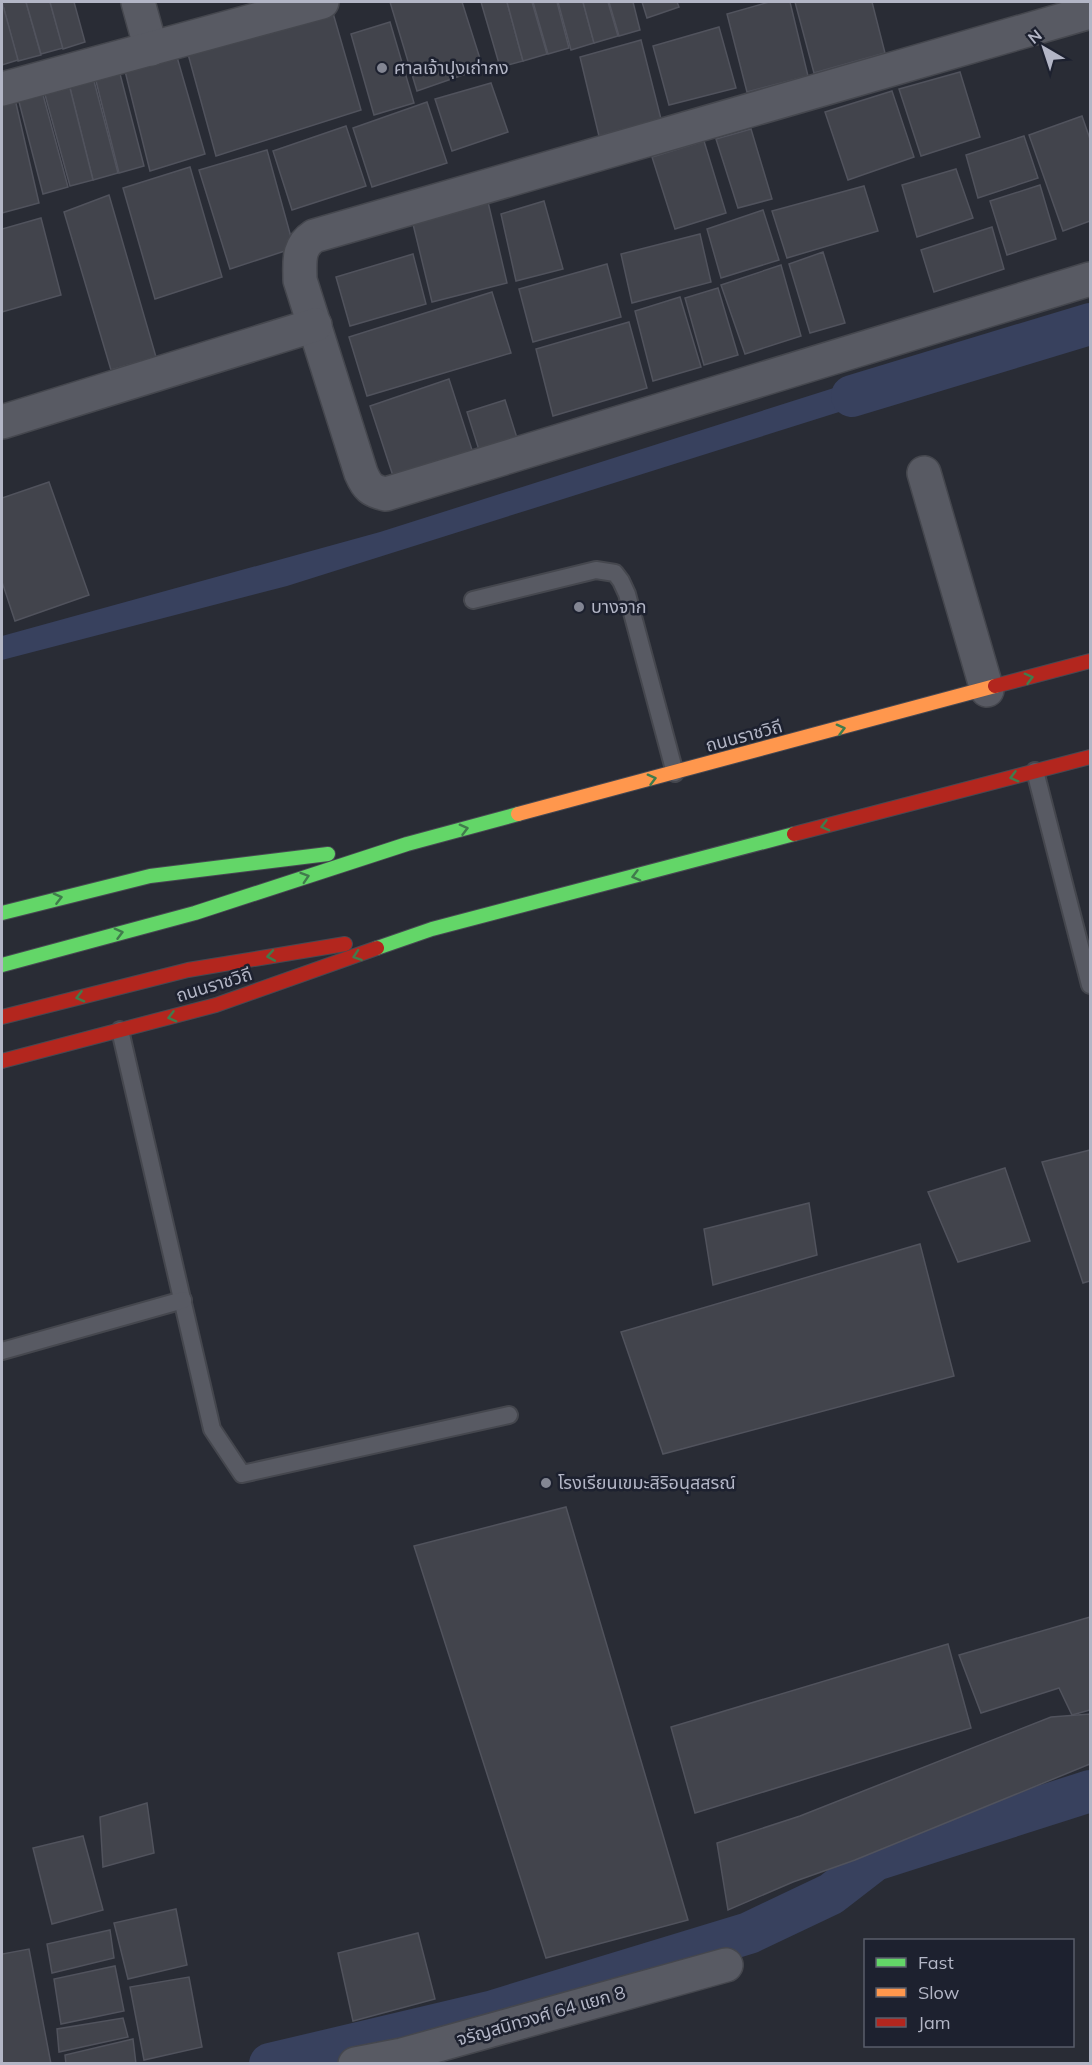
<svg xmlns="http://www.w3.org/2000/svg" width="1092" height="2065" font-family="Mulish,'Noto Sans Thai',sans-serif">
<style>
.water{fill:#38415e}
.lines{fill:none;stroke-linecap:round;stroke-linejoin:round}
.canal{stroke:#38415e;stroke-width:42}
.building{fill:#42444c;stroke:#51535d;stroke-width:1.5}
.lane-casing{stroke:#45474e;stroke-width:20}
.street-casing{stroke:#45474e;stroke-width:36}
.fast-casing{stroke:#474952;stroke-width:16}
.slow-casing{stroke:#474952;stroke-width:16}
.jam-casing{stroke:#474952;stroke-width:16}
.lane{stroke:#585a63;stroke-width:16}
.street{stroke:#585a63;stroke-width:33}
.fast{stroke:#63d668;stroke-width:14}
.slow{stroke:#ff974d;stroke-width:14}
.jam{stroke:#b3261e;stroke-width:14}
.oneway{stroke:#407c4c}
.poi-dot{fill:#838693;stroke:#1d212f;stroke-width:2}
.labels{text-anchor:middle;stroke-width:5;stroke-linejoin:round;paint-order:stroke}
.poi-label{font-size:18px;fill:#b3b6c6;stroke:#1d212f;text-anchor:start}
.street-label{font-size:18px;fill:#b3b6c6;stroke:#1d212f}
</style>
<rect width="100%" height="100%" fill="#292c35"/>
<!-- water -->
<path class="water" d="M 900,367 L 909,390 L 287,586 L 2,660 L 2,636 L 380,532 Z"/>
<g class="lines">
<!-- canal -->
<g class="canal">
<path d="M 852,396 L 1090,324"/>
<path d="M 270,2064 L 490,2012 L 749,1933 L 831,1894 L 875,1860 L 1090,1791"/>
</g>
</g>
<!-- building -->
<g class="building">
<path d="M 2,2 L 26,2 L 41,55 L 18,61 Z"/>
<path d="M 2,2 L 18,60 L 2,65 Z"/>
<path d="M 26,2 L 50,2 L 63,48 L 41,54 Z"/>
<path d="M 50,2 L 74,2 L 85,42 L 63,49 Z"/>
<path d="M 390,2 L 462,2 L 483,68 L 417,91 Z"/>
<path d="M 481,2 L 507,2 L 523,61 L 500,67 Z"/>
<path d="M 507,2 L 532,2 L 547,54 L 523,61 Z"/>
<path d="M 533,2 L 557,2 L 569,48 L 548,54 Z"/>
<path d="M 558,2 L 583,2 L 594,43 L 571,50 Z"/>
<path d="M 583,2 L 608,2 L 618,36 L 594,43 Z"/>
<path d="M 609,2 L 633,2 L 640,30 L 619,36 Z"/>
<path d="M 642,2 L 677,2 L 679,7 L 647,18 Z"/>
<path d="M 769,2 L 790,2 L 808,76 L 747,92 L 727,14 Z"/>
<path d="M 795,2 L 872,2 L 885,53 L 814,73 Z"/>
<path d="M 333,13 L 361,110 L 216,156 L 188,54 Z"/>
<path d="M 390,22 L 414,103 L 374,115 L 351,34 Z"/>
<path d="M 719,27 L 736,88 L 669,105 L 653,46 Z"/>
<path d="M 641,40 L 661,119 L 599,136 L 580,57 Z"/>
<path d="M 177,57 L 205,154 L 150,171 L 125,71 Z"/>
<path d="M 119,70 L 144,166 L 119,173 L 95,77 Z"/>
<path d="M 960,72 L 980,137 L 921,156 L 899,89 Z"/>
<path d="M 93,77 L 118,173 L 93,180 L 69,84 Z"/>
<path d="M 491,83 L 508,132 L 452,151 L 435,99 Z"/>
<path d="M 69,84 L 93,180 L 70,186 L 44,91 Z"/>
<path d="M 42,91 L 68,187 L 43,194 L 18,98 Z"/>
<path d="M 892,91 L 914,157 L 848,180 L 825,112 Z"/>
<path d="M 15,99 L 39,203 L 2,213 L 2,102 Z"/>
<path d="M 427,102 L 447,163 L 372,187 L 353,128 Z"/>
<path d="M 1082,116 L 1090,139 L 1090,221 L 1063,231 L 1029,135 Z"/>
<path d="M 346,126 L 366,186 L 292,210 L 273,151 Z"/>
<path d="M 751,129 L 772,199 L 738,208 L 716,139 Z"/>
<path d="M 1024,136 L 1038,178 L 978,198 L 966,155 Z"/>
<path d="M 704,141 L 726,213 L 675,229 L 652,157 Z"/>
<path d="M 267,150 L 294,248 L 230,269 L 199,170 Z"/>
<path d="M 190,167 L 222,277 L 155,299 L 123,188 Z"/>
<path d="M 956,169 L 973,218 L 917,237 L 902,185 Z"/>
<path d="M 1040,185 L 1056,239 L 1007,255 L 990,201 Z"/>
<path d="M 864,186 L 878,231 L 787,258 L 772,211 Z"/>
<path d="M 109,195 L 156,357 L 111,370 L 64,212 Z"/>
<path d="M 544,201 L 563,269 L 516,281 L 501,214 Z"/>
<path d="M 488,202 L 507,283 L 432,302 L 412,220 Z"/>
<path d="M 763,210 L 779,260 L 721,278 L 707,229 Z"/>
<path d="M 41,218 L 61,295 L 2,312 L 2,229 Z"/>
<path d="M 992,227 L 1004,269 L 934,292 L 921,250 Z"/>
<path d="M 700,234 L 711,282 L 632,303 L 621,254 Z"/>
<path d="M 823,252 L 845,323 L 810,333 L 789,264 Z"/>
<path d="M 413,254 L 426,304 L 350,326 L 336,277 Z"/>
<path d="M 607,264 L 621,317 L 533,342 L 519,289 Z"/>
<path d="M 781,265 L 801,336 L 745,354 L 721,285 Z"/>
<path d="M 718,288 L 738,355 L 704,365 L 685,298 Z"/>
<path d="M 492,292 L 511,353 L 367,396 L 349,337 Z"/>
<path d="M 680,297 L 701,367 L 653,381 L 635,311 Z"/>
<path d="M 629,322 L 647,388 L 553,416 L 536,349 Z"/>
<path d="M 449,379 L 473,453 L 394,479 L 370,406 Z"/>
<path d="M 505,400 L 517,438 L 479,450 L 467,412 Z"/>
<path d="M 49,482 L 89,595 L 15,621 L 2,582 L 2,498 Z"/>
<path d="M 1090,1150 L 1090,1281 L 1083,1283 L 1042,1162 Z"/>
<path d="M 1005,1168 L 1030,1241 L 958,1262 L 928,1192 Z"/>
<path d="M 809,1203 L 817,1255 L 713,1285 L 704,1229 Z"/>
<path d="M 920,1244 L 954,1376 L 663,1454 L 621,1332 Z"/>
<path d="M 566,1507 L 688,1920 L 546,1958 L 414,1546 Z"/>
<path d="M 1090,1617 L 1090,1710 L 1072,1715 L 1059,1688 L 981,1713 L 959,1655 Z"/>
<path d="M 948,1644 L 971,1728 L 695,1813 L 671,1727 Z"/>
<path d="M 1090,1714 L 1090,1764 L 855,1860 L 793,1882 L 728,1910 L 717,1843 L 800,1816 L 1051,1717 Z"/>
<path d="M 147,1803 L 154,1853 L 103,1867 L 100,1817 Z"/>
<path d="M 83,1836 L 103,1910 L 52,1924 L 33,1848 Z"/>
<path d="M 176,1909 L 187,1965 L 128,1979 L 114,1923 Z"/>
<path d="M 110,1930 L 114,1958 L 52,1973 L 47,1944 Z"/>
<path d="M 418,1933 L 435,1999 L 353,2021 L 338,1953 Z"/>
<path d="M 29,1949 L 51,2064 L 2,2064 L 2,1954 Z"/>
<path d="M 115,1966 L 124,2011 L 61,2024 L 54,1979 Z"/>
<path d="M 189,1977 L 202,2047 L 144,2060 L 130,1987 Z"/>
<path d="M 123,2018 L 128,2037 L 59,2052 L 57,2029 Z"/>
<path d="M 133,2039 L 136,2064 L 66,2064 L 65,2055 Z"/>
</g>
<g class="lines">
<defs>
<g id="lane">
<path d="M 473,600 L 596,570 L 615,573 L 621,581 L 627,594 L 675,773"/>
<path d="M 1035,771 L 1090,985"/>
<path d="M 120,1030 L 212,1429 L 242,1474 L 509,1415"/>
<path d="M 2,1351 L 183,1300"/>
</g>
<g id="street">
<path d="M 138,2 L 151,49"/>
<path d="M 1090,12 L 314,236 C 297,247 300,262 300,280 L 361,473 C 367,487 371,491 386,494 L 1090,279"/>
<path d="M 2,89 L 322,2"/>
<path d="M 2,422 L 315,325"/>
<path d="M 924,473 L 987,690"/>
<path d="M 355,2064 L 402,2055 L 726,1965"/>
</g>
<g id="fast">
<path d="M 2,913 L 150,876 L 328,854"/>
<path d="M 377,948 L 432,929 L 794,834"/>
<path d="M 2,965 L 195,913 L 407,844 L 518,814"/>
</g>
<path id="slow" d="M 518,814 L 995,686"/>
<g id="jam">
<path d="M 995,686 L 1090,661"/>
<path d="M 794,834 L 1090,757"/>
<path d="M 2,1017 L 188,970 L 345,944"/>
<path d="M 2,1061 L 216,1005 L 377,948"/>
</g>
</defs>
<!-- lane casing -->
<use href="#lane" class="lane-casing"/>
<!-- street casing -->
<use href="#street" class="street-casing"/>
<!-- fast casing -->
<use href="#fast" class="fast-casing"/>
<!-- slow casing -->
<use href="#slow" class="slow-casing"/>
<!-- jam casing -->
<use href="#jam" class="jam-casing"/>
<!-- lane -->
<use href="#lane" class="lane"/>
<!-- street -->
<use href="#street" class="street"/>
<!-- fast -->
<use href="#fast" class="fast"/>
<!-- slow -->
<use href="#slow" class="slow"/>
<!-- jam -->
<use href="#jam" class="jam"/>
</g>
<!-- one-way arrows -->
<defs><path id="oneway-chevron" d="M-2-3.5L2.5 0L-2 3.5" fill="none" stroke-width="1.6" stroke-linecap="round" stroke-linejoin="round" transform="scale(1.5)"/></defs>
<g class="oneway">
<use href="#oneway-chevron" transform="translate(1029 678) rotate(-15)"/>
<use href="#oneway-chevron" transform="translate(841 729) rotate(-15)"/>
<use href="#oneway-chevron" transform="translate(1014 777) rotate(165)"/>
<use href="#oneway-chevron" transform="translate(652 779) rotate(-15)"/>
<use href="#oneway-chevron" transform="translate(825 826) rotate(165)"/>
<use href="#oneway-chevron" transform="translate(464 829) rotate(-15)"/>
<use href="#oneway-chevron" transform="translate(636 876) rotate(165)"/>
<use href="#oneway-chevron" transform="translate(305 877) rotate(-18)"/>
<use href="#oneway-chevron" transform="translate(58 898) rotate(-14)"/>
<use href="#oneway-chevron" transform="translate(119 933) rotate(-15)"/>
<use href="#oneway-chevron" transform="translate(271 956) rotate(170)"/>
<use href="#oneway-chevron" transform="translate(357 956) rotate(161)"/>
<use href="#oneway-chevron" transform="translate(80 997) rotate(166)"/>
<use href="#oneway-chevron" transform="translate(172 1017) rotate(165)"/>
</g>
<!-- markers -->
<g class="poi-dot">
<circle cx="382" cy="68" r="6"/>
<circle cx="579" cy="607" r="6"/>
<circle cx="546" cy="1483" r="6"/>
</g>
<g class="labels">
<!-- poi labels -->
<g class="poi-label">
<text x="394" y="74">ศาลเจ้าปุงเถ่ากง</text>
<text x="591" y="613">บางจาก</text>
<text x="558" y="1489">โรงเรียนเขมะสิริอนุสสรณ์</text>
</g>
<!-- street labels -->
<g class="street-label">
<text transform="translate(744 736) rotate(-15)" y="6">ถนนราชวิถี</text>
<text transform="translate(214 985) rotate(-17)" y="6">ถนนราชวิถี</text>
<text transform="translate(541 2016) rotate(-16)" y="6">จรัญสนิทวงศ์ 64 แยก 8</text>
</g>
</g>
<!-- border -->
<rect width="1092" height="2065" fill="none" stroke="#b3b6c6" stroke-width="6"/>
<!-- legend -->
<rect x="864" y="1939" width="210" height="108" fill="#1d212f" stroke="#595d6b" stroke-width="1.5"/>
<rect x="876" y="1958" width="30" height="9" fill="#63d668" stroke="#595d6b" stroke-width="1.5"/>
<text x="918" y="1969" font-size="18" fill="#b3b6c6">Fast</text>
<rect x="876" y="1988" width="30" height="9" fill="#ff974d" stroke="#595d6b" stroke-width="1.5"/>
<text x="918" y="1999" font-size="18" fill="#b3b6c6">Slow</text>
<rect x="876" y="2018" width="30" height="9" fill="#b3261e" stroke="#595d6b" stroke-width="1.5"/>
<text x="918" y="2029" font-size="18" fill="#b3b6c6">Jam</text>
<!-- north arrow -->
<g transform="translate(1044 48) rotate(321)" stroke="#1d212f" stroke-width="4.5" paint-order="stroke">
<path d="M0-4.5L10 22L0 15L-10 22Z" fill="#b3b6c6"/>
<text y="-9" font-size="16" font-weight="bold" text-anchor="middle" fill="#b3b6c6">N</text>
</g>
</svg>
